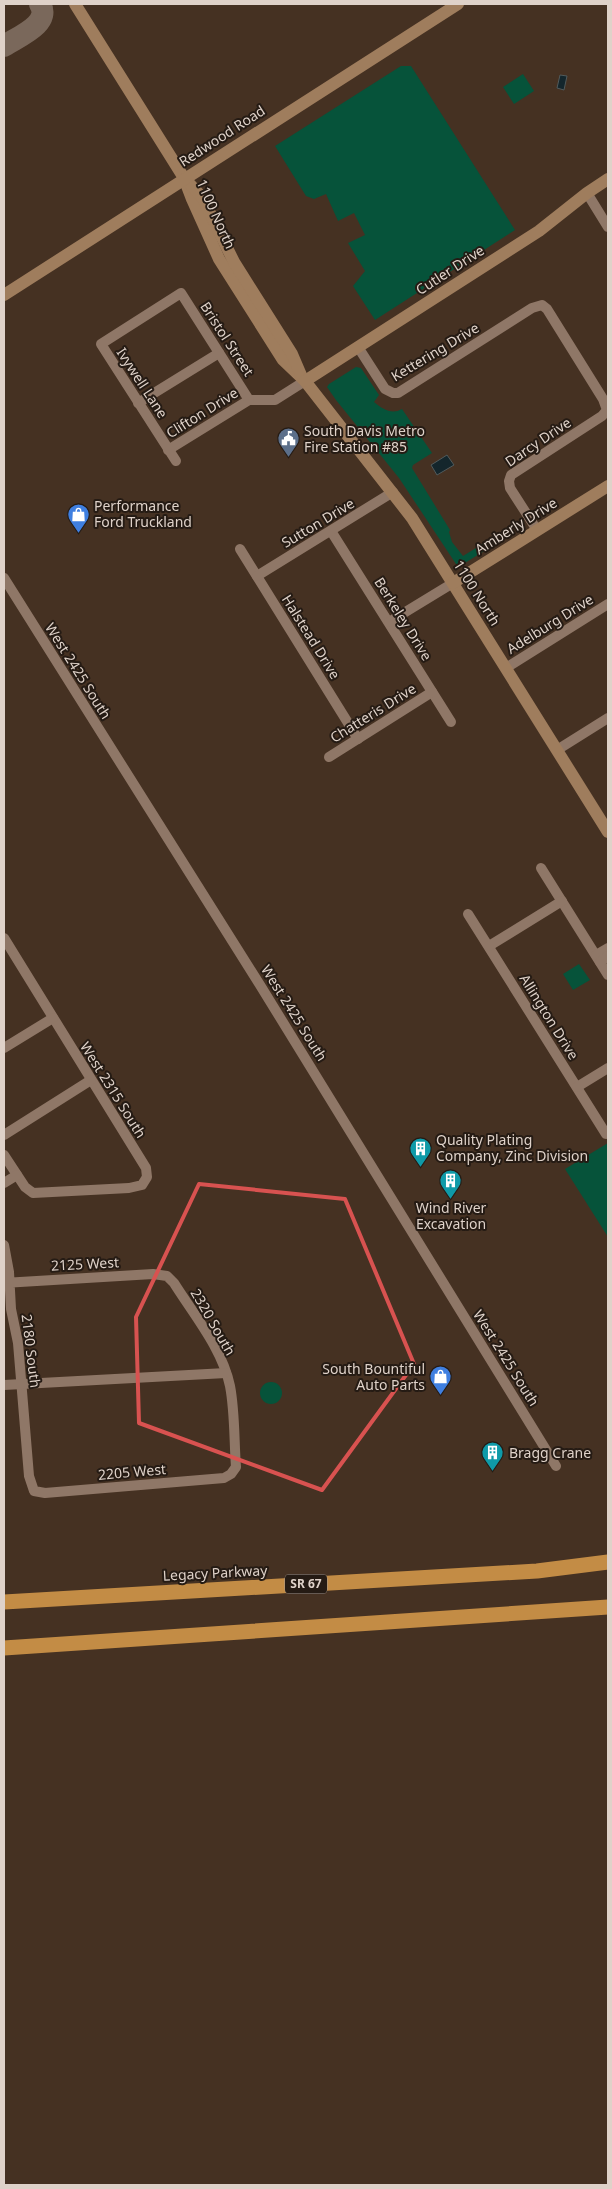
<svg xmlns="http://www.w3.org/2000/svg" width="612" height="2189" font-family="'Noto Sans',sans-serif">
<style>
.green{fill:#06533a}
.water{fill:#14262c;stroke:#515a5b}
.lines{fill:none;stroke-linecap:round;stroke-linejoin:round}
.taxiway{stroke:#7a685b;stroke-width:22}
.street{stroke:#8f7767;stroke-width:10}
.secondary{stroke:#9f7d5d;stroke-width:12}
.highway{stroke:#c38c45;stroke-width:15}
.marked{fill:none;stroke:#d85250;stroke-width:4;stroke-linejoin:round}
.labels{text-anchor:middle;stroke-width:4;stroke-linejoin:round;paint-order:stroke}
.shield{fill:#251b14;stroke:#a79b93;stroke-width:1}
.shield-label{font-size:12px;font-weight:bold;fill:#dfd2c9}
.street-label{font-size:14px;fill:#dfd2c9;stroke:#251b14}
.poi-label{font-size:14px;fill:#dfd2c9;stroke:#251b14;text-anchor:start}
</style>
<rect width="100%" height="100%" fill="#453122"/>
<!-- green -->
<g class="green">
<path d="M 401,66 L 411,66 L 515,230 L 375,320 L 353,286 L 365,271 L 348,243 L 365,235 L 354,213 L 338,221 L 326,194 L 314,199 L 306,196 L 275,146 Z"/>
<path d="M 523,74 L 534,91 L 514,104 L 503,87 Z"/>
<path d="M 356,367 L 361,368 L 379,395 L 374,402 C 382,409 392,415 402,409 L 432,453 L 413,465 L 412,468 L 450,530 L 449,532 L 452,542 L 463,556 L 484,543 L 489,548 L 460,566 L 456,564 L 399,478 L 336,400 L 327,387 L 329,384 Z"/>
<path d="M 579,964 L 590,980 L 573,990 L 563,974 Z"/>
<path d="M 608,1143 L 608,1237 L 565,1169 Z"/>
<circle cx="271" cy="1393" r="11"/>
</g>
<!-- water -->
<g class="water">
<path d="M 560,75 L 567,76 L 564,90 L 557,88 Z"/>
<path d="M 447,455 L 454,465 L 437,475 L 431,465 Z"/>
</g>
<g class="lines">
<!-- taxiway -->
<path class="taxiway" d="M 4,46 C 17,37 52,24 40,4"/>
<!-- street -->
<g class="street">
<path d="M 587,193 L 608,227"/>
<path d="M 358,347 L 385,389 L 393,393 L 398,393 L 532,308 L 542,305 L 547,309 L 603,399 L 607,410 L 602,416 L 511,475 L 509,481 L 510,488 L 537,530"/>
<path d="M 138,403 L 219,353"/>
<path d="M 168,450 L 249,400 L 275,400 L 305,381"/>
<path d="M 176,461 L 101,344 L 181,293 L 249,400"/>
<path d="M 331,531 L 451,722"/>
<path d="M 240,549 L 358,739"/>
<path d="M 257,576 L 393,492"/>
<path d="M 4,578 L 260,985 L 556,1466"/>
<path d="M 389,622 L 453,583"/>
<path d="M 506,668 L 608,604"/>
<path d="M 557,750 L 608,718"/>
<path d="M 329,757 L 432,692"/>
<path d="M 541,868 L 608,975"/>
<path d="M 468,914 L 606,1134"/>
<path d="M 4,938 L 146,1168 L 147,1177 L 142,1185 L 129,1188 L 33,1193 L 25,1187 L 4,1155"/>
<path d="M 489,946 L 562,901"/>
<path d="M 596,955 L 608,948"/>
<path d="M 600,962 L 608,956"/>
<path d="M 4,1048 L 53,1018"/>
<path d="M 577,1087 L 608,1068"/>
<path d="M 4,1135 L 91,1080"/>
<path d="M 4,1183 L 17,1175"/>
<path d="M 4,1245 L 9,1272 L 11,1309 L 18,1343 L 29,1476 L 34,1491 L 45,1493 L 224,1478 L 231,1474 L 236,1467 C 234,1441 235,1412 230,1386 C 222,1348 194,1315 174,1283 L 167,1276 L 153,1274 L 20,1282 L 4,1283"/>
<path d="M 4,1385 L 226,1373"/>
</g>
<!-- secondary -->
<g class="secondary">
<path d="M 75,4 L 184,178 L 192,199 L 219,259 L 283,360 L 305,381 L 412,518 L 608,832"/>
<path d="M 186,180 L 202,197 L 234,262 L 292,354 L 301,375"/>
<path d="M 4,295 L 458,4"/>
<path d="M 305,381 L 539,231 L 587,193 L 608,179"/>
<path d="M 453,583 L 608,486"/>
</g>
<!-- highway -->
<g class="highway">
<path d="M 4,1602 L 537,1571 L 608,1562"/>
<path d="M 4,1648 L 608,1607"/>
</g>
</g>
<!-- marked area -->
<path class="marked" d="M 199,1184 L 345,1199 L 414,1364 L 322,1490 L 139,1423 L 136,1317 Z"/>
<!-- icons -->
<defs>
<symbol id="civic-pin" viewBox="-11 -11 22 30"><path d="M0 17L-7.5 6A9.5 9.5 0 1 1 7.5 6Z" fill="#5c6f8a" stroke="#251b14"/><path d="M-.6-6.5H3V-4.5H.6V-3L4-1V1h2V6H-6V1h2V-1L-.6-3ZM-1.2 2.5V6h2.4V2.5Z" fill="#fff"/></symbol>
<symbol id="shop-pin" viewBox="-11 -11 22 30"><path d="M0 17L-7.5 6A9.5 9.5 0 1 1 7.5 6Z" fill="#3f7fe0" stroke="#251b14"/><path d="M-5-2.5h2.3a2.7 3.5 0 0 1 5.4 0H5L5.5 6h-11ZM-1.5-2.5h3a1.5 2.3 0 0 0-3 0Z" fill="#fff"/></symbol>
<symbol id="building-pin" viewBox="-11 -11 22 30"><path d="M0 17L-7.5 6A9.5 9.5 0 1 1 7.5 6Z" fill="#0f9aa8" stroke="#251b14"/><path d="M-4-6H4V6H1V3H-1V6H-4ZM-2.5-4.3h1.7v1.8h-1.7ZM.8-4.3h1.7v1.8H.8ZM-2.5-1h1.7V.8h-1.7ZM.8-1h1.7V.8H.8Z" fill="#fff"/></symbol>
</defs>
<g fill-rule="evenodd">
<use href="#civic-pin" x="276" y="426" width="25" height="34"/>
<use href="#shop-pin" x="66" y="502" width="25" height="34"/>
<use href="#building-pin" x="408" y="1136" width="25" height="34"/>
<use href="#building-pin" x="438" y="1168" width="25" height="34"/>
<use href="#shop-pin" x="428" y="1364" width="25" height="34"/>
<use href="#building-pin" x="480" y="1440" width="25" height="34"/>
</g>
<g class="labels">
<!-- shield labels -->
<rect class="shield" x="285" y="1574.5" width="42" height="19" rx="4"/>
<g class="shield-label">
<text x="306" y="1588">SR 67</text>
</g>
<!-- street labels -->
<g class="street-label">
<text transform="translate(222 136) rotate(-33)" y="5">Redwood Road</text>
<text transform="translate(216 214) rotate(66)" y="5">1100 North</text>
<text transform="translate(450 270) rotate(-33)" y="5">Cutler Drive</text>
<text transform="translate(227 339) rotate(57)" y="5">Bristol Street</text>
<text transform="translate(435 352) rotate(-31)" y="5">Kettering Drive</text>
<text transform="translate(142 383) rotate(57)" y="5">Ivywell Lane</text>
<text transform="translate(202 413) rotate(-32)" y="5">Clifton Drive</text>
<text transform="translate(538 442) rotate(-34)" y="5">Darcy Drive</text>
<text transform="translate(318 523) rotate(-31)" y="5">Sutton Drive</text>
<text transform="translate(516 526) rotate(-32)" y="5">Amberly Drive</text>
<text transform="translate(477 593) rotate(58)" y="5">1100 North</text>
<text transform="translate(403 619) rotate(58)" y="5">Berkeley Drive</text>
<text transform="translate(550 624) rotate(-32)" y="5">Adelburg Drive</text>
<text transform="translate(311 637) rotate(58)" y="5">Halstead Drive</text>
<text transform="translate(78 671) rotate(58)" y="5">West 2425 South</text>
<text transform="translate(373 713) rotate(-32)" y="5">Chatteris Drive</text>
<text transform="translate(294 1013) rotate(58)" y="5">West 2425 South</text>
<text transform="translate(549 1017) rotate(58)" y="5">Allington Drive</text>
<text transform="translate(113 1090) rotate(58)" y="5">West 2315 South</text>
<text transform="translate(85 1264) rotate(-3)" y="5">2125 West</text>
<text transform="translate(213 1322) rotate(60)" y="5">2320 South</text>
<text transform="translate(31 1351) rotate(83)" y="5">2180 South</text>
<text transform="translate(506 1358) rotate(58)" y="5">West 2425 South</text>
<text transform="translate(132 1472) rotate(-5)" y="5">2205 West</text>
<text transform="translate(215 1573) rotate(-3)" y="5">Legacy Parkway</text>
</g>
<!-- poi labels -->
<g class="poi-label">
<text x="304" y="436">South Davis Metro<tspan x="304" dy="16">Fire Station #85</tspan></text>
<text x="94" y="511">Performance<tspan x="94" dy="16">Ford Truckland</tspan></text>
<text x="436" y="1145">Quality Plating<tspan x="436" dy="16">Company, Zinc Division</tspan></text>
<text x="451" y="1213" text-anchor="middle">Wind River<tspan x="451" dy="16">Excavation</tspan></text>
<text x="425" y="1374" text-anchor="end">South Bountiful<tspan x="425" dy="16">Auto Parts</tspan></text>
<text x="509" y="1458">Bragg Crane</text>
</g>
</g>
<!-- border -->
<rect width="612" height="2189" fill="none" stroke="#dfd2c9" stroke-width="10"/>
</svg>
